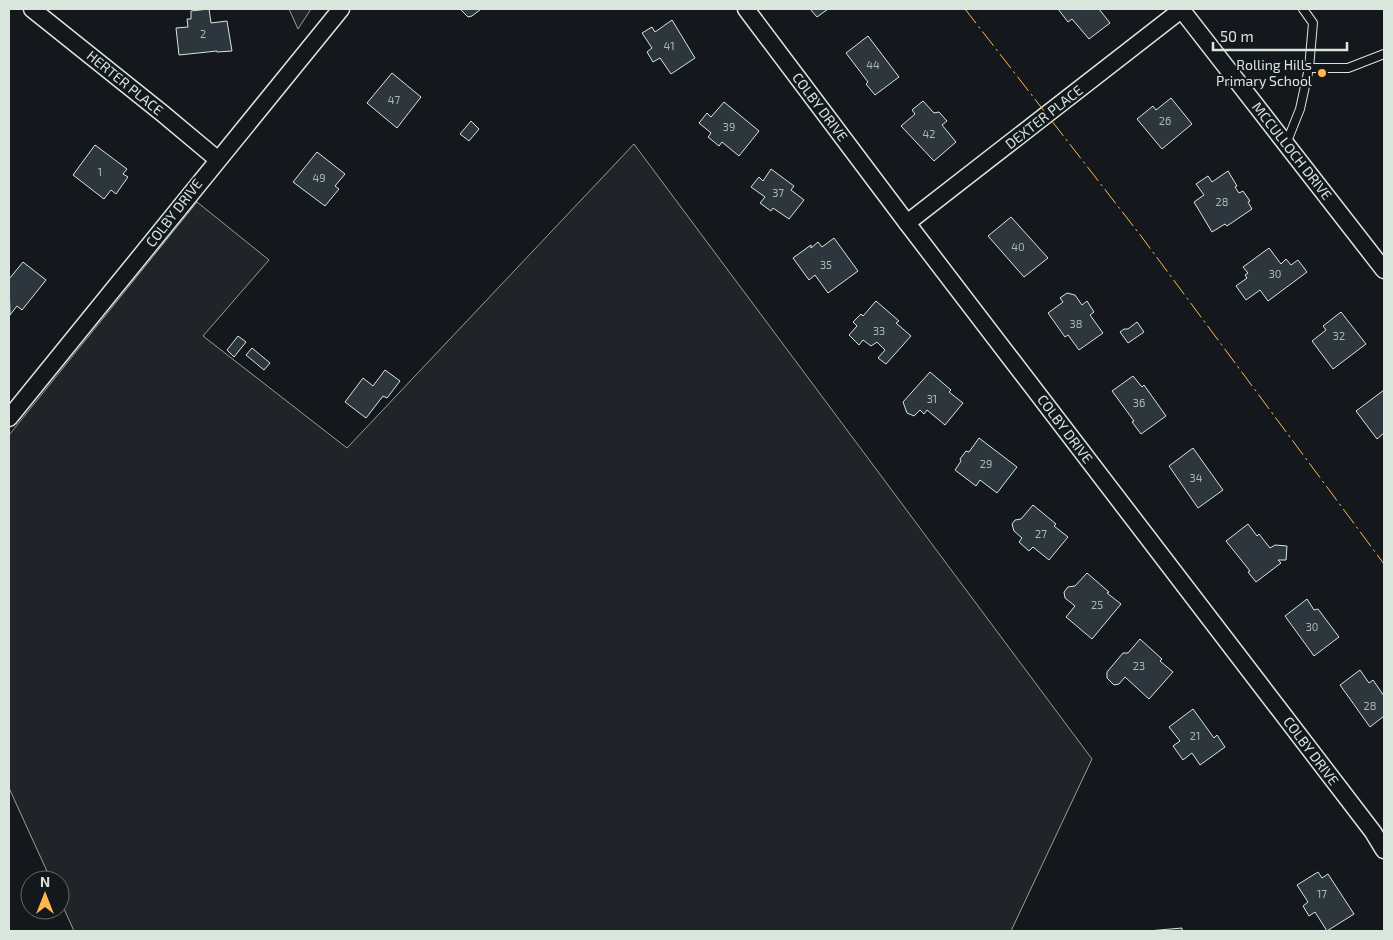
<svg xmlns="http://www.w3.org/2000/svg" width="1393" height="940" font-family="'Exo 2',sans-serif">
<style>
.green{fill:#202428;stroke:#939e99}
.building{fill:#2c363c;stroke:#d8e6dc}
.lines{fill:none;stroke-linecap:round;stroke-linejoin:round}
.service-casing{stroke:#d8e6dc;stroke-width:10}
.minor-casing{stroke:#d8e6dc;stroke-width:19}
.service{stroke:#14181c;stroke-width:8}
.minor{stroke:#14181c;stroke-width:16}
.power{stroke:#ffb74d;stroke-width:1;stroke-dasharray:18 4 2.5 4;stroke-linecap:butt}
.poi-dot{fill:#ffb74d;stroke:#14181c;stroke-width:2}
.labels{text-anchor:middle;stroke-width:4;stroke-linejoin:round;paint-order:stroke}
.number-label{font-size:11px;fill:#adbab4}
.poi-label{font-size:14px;fill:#d8e6dc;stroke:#14181c;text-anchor:end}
.street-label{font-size:14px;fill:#d8e6dc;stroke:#14181c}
</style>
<rect width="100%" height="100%" fill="#14181c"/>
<!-- green -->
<g class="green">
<path d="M 289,9 L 311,9 L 298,29 Z"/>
<path d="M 634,144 L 1092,759 L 1011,931 L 74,931 L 60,900 L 60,880 L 51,880 L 9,788 L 9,435 L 197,202 L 269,260 L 203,336 L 347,448 Z"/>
</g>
<!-- building -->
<g class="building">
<path d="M 209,9 L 211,23 L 227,21 L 232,51 L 217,52 L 217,51 L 179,55 L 176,28 L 188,27 L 187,19 L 191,19 L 191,11 Z"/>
<path d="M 462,9 L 481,9 L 472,16 L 468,17 L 461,10 Z"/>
<path d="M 810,9 L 828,9 L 817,17 Z"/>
<path d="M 1058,9 L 1099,9 L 1110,23 L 1089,39 L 1072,19 L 1068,22 Z"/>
<path d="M 672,20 L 695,58 L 671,74 L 660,58 L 653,62 L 647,52 L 652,48 L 642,33 L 652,27 L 655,32 Z"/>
<path d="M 868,36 L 899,77 L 875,95 L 866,84 L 868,82 L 846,53 Z"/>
<path d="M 392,73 L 421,97 L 397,128 L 367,103 Z"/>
<path d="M 1171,98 L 1192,124 L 1162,149 L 1137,119 L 1153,106 L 1156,110 Z"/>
<path d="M 923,101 L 934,113 L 939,112 L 947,121 L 942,125 L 956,142 L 934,161 L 901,126 L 915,114 L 912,110 Z"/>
<path d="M 724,102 L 759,131 L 739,156 L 722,142 L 719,146 L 708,137 L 711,133 L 699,123 L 707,113 L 711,117 Z"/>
<path d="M 471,121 L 479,129 L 469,141 L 460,134 Z"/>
<path d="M 95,145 L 127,169 L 123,174 L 128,177 L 116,194 L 111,190 L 104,199 L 73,175 Z"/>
<path d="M 317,152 L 345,174 L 335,186 L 339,189 L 325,206 L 293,182 Z"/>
<path d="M 771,169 L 794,186 L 791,190 L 804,200 L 789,219 L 773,208 L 771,211 L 760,203 L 765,197 L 751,187 L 759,177 L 763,181 Z"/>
<path d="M 1228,171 L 1237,186 L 1235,187 L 1239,193 L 1243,191 L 1250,201 L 1248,202 L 1252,209 L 1227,226 L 1225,224 L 1212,232 L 1194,202 L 1204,195 L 1196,184 L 1208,176 L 1212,182 Z"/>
<path d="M 1011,217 L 1048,258 L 1024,277 L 988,236 Z"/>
<path d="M 834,238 L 858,271 L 828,293 L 815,275 L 809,280 L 793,258 L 811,245 L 811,248 L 818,242 L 822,247 Z"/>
<path d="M 1269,248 L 1281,264 L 1286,259 L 1291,265 L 1298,260 L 1307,272 L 1268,301 L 1260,290 L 1246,300 L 1236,286 L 1247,278 L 1245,275 L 1248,273 L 1243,267 Z"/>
<path d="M 23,262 L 46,280 L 22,310 L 17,306 L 10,315 L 9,279 Z"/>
<path d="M 1067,293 L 1075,295 L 1082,305 L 1087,301 L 1094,312 L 1090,315 L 1103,333 L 1079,350 L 1068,335 L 1065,337 L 1048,313 L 1063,302 L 1060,298 Z"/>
<path d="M 876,301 L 899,321 L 896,323 L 911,336 L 886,364 L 878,358 L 885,350 L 877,342 L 871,346 L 863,340 L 859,345 L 849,335 L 857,326 L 853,322 L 861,314 L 863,316 Z"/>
<path d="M 1341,312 L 1366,344 L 1333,369 L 1312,341 L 1326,330 L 1323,326 Z"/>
<path d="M 1137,322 L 1144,332 L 1128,343 L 1120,332 L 1124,329 L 1128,329 Z"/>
<path d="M 238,336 L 246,342 L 234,357 L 227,350 Z"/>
<path d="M 252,348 L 270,363 L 264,370 L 246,355 Z"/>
<path d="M 385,370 L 400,381 L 387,398 L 383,396 L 366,418 L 345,402 L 363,378 L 373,386 Z"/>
<path d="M 930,372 L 951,390 L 949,392 L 963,403 L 945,425 L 927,410 L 924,414 L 920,410 L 914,416 L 907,413 L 903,402 Z"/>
<path d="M 1133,376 L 1142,387 L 1144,385 L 1166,416 L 1141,434 L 1132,422 L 1134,421 L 1112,391 Z"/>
<path d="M 1384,390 L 1384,433 L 1377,439 L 1356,411 Z"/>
<path d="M 979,438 L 1017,467 L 997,493 L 980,480 L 976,486 L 955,470 L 961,461 L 960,459 L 966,451 L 969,452 Z"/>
<path d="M 1193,448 L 1223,490 L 1198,508 L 1169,466 Z"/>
<path d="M 1033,505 L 1056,524 L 1054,526 L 1068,537 L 1049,560 L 1033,547 L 1029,551 L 1019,542 L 1022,538 L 1014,531 L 1012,524 L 1015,520 L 1021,519 Z"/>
<path d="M 1248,524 L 1257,536 L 1259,534 L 1270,548 L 1275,545 L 1287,546 L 1286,560 L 1278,560 L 1281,563 L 1256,582 L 1248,572 L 1250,571 L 1226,541 Z"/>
<path d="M 1087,573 L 1109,592 L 1107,593 L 1121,604 L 1092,639 L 1066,617 L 1075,606 L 1065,598 L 1064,592 L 1068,587 L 1075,586 Z"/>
<path d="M 1307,599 L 1314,610 L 1318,609 L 1339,637 L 1314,656 L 1285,616 Z"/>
<path d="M 1140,639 L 1162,659 L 1160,661 L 1173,672 L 1149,699 L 1125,677 L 1119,684 L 1114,685 L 1107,678 L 1107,672 L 1123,653 L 1128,653 Z"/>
<path d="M 1360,670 L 1369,683 L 1373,680 L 1384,696 L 1384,716 L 1370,727 L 1340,685 Z"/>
<path d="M 1193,709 L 1214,738 L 1217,735 L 1225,747 L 1200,765 L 1192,753 L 1183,760 L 1173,746 L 1180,741 L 1169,727 Z"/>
<path d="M 1318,872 L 1322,878 L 1328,874 L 1354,914 L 1327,931 L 1315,912 L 1309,916 L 1303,906 L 1308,902 L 1297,885 Z"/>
<path d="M 1182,928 L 1182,931 L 1148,931 Z"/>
</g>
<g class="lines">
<defs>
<g id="service">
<path d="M 1309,68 L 1348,68 L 1384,54"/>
<path d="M 1286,144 L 1300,109 L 1309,68 L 1313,23 L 1303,9"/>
</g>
<g id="minor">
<path d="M 32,9 L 162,113 L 217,159"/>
<path d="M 746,9 L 907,223 L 1373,832 L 1384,850"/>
<path d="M 1181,9 L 1384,270"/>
<path d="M 907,223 L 1181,10"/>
<path d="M 9,418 C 120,282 229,145 341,9"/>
</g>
</defs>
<!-- service casing -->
<use href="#service" class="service-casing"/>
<!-- minor casing -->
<use href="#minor" class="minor-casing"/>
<!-- service -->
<use href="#service" class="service"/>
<!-- minor -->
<use href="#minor" class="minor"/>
<!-- power -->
<path class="power" d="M 965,9 L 1141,236 L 1384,564"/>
</g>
<!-- markers -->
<circle class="poi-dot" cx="1322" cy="73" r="5"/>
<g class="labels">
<!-- number labels -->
<g class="number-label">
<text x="203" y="38">2</text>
<text x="669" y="50">41</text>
<text x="873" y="69">44</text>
<text x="394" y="104">47</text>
<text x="1165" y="125">26</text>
<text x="729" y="131">39</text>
<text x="929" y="138">42</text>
<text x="100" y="176">1</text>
<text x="319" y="182">49</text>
<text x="778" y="197">37</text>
<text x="1222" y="206">28</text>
<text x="1018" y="251">40</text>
<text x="826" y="269">35</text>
<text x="1275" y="278">30</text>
<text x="1076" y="328">38</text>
<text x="879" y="335">33</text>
<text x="1339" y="340">32</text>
<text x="932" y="403">31</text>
<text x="1139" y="407">36</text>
<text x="986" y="468">29</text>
<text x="1196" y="482">34</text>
<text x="1041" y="538">27</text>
<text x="1097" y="609">25</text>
<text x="1312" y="631">30</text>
<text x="1139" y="670">23</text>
<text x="1370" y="710">28</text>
<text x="1195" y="740">21</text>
<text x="1322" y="898">17</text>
</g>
<!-- poi labels -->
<g class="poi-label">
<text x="1312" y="70">Rolling Hills<tspan x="1312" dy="16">Primary School</tspan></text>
</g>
<!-- street labels -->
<g class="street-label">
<text transform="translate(125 83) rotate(39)" y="5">HERTER PLACE</text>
<text transform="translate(820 107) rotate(53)" y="5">COLBY DRIVE</text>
<text transform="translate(1044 117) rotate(-38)" y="5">DEXTER PLACE</text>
<text transform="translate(1292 151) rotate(52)" y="5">MCCULLOCH DRIVE</text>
<text transform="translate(174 213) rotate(-52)" y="5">COLBY DRIVE</text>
<text transform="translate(1065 429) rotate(53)" y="5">COLBY DRIVE</text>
<text transform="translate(1311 751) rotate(53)" y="5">COLBY DRIVE</text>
</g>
</g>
<!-- border -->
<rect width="1393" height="940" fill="none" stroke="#d8e6dc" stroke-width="20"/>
<!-- north arrow -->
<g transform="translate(45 895)"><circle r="24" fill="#14181c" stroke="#626a69"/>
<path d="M0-4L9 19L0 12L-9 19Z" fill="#ffb74d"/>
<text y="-8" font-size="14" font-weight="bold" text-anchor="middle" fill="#d8e6dc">N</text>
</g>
<!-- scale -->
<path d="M1213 42v8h134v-8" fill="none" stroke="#d8e6dc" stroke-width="2.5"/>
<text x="1220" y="42" font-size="15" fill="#d8e6dc" stroke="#14181c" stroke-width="4" paint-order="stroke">50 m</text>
</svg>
